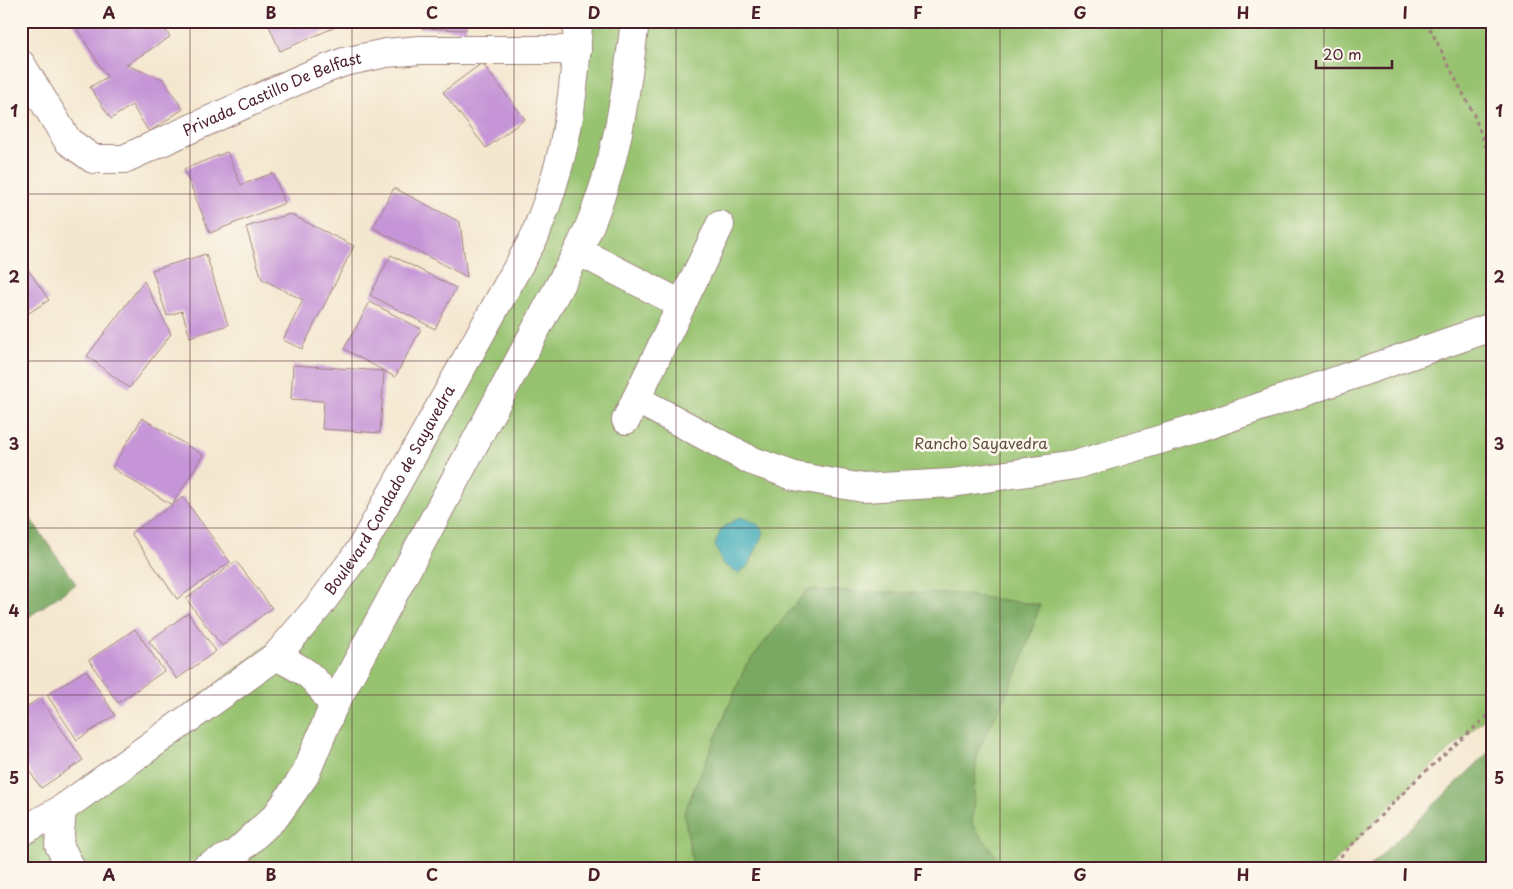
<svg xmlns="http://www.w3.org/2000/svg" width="1513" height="889" font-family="'Playpen Sans',sans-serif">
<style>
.green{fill:#97c370;stroke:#70714e}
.forest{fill:#79a962;stroke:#626446}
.water{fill:#3cacb8;stroke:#436672}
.building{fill:#c695d7}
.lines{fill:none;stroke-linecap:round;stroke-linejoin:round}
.minor-casing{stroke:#9f837d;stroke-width:30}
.path{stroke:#9f837d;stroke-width:3;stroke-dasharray:4 4;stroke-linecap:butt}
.minor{stroke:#fff;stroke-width:28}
.grid{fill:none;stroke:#4a1f2b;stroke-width:1;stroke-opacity:0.55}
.labels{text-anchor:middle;stroke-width:5;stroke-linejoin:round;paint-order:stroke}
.street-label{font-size:15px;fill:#4a1f2b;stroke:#fbf7ec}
.park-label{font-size:15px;fill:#615040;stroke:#fbf7ec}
.neatline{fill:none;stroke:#4a1f2b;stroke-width:2}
.grid-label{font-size:16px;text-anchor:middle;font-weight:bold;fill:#4a1f2b}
</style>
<rect width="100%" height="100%" fill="#fbf7ec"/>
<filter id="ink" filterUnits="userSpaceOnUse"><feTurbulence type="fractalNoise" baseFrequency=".02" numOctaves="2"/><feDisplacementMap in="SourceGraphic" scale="10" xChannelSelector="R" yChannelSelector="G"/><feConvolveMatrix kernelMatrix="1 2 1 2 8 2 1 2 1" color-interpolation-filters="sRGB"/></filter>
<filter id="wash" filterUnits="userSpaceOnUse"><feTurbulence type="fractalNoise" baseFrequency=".0096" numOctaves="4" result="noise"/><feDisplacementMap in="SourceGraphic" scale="20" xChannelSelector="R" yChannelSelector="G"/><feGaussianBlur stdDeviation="1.12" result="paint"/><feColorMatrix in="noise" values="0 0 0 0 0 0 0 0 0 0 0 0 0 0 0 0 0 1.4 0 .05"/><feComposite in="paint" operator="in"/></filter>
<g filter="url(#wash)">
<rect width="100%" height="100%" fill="#f4e7cf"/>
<!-- green -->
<path class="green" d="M 578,21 L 1492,21 L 1492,712 L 1417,779 L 1329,868 L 240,868 L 235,854 L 205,868 L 21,868 L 21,832 L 319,606 L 535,236 Z"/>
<!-- forest -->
<g class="forest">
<path d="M 21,505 L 76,584 L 21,622 Z"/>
<path d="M 807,590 L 958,594 L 1040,605 L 1019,669 L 977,752 L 972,824 L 1005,868 L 693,866 L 684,813 L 746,665 Z"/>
<path d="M 1492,749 L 1492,868 L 1368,868 Z"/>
</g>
<!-- water -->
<path class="water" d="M 740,517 L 756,523 L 764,532 L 749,565 L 738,573 L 722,563 L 715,545 L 721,529 Z"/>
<g id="blocks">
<!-- building -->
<g class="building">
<path d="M 72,21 L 160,21 L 170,37 L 126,65 L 163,79 L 183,109 L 149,132 L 132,105 L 111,119 L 90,87 L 107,77 Z"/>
<path d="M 267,21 L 338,21 L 340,25 L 280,51 Z"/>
<path d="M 411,21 L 466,21 L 466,30 L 421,28 L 421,24 Z"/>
<path d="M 482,63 L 525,119 L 486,148 L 443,92 Z"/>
<path d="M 227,152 L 241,185 L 273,173 L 285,203 L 210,233 L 184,169 Z"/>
<path d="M 394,188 L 460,222 L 467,277 L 373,228 Z"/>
<path d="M 290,214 L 354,246 L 302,349 L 283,340 L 303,300 L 262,279 L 246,227 Z"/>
<path d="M 206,254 L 228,325 L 190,337 L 182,311 L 167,316 L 152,270 Z"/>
<path d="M 391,255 L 456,288 L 435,329 L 370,295 Z"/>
<path d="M 21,259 L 49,300 L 21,318 Z"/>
<path d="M 144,281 L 171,334 L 129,388 L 87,356 Z"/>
<path d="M 370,302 L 421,329 L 395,377 L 384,371 L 380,433 L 322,429 L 324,401 L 291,399 L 293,365 L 384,371 L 344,349 Z"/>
<path d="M 142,418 L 203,455 L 172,505 L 183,497 L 230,562 L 177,599 L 131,533 L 172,505 L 112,468 Z"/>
<path d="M 236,561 L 272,608 L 222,646 L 186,599 Z"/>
<path d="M 188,613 L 216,651 L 177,679 L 149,641 Z"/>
<path d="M 135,629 L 164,671 L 118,703 L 89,660 Z"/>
<path d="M 86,670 L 115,715 L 77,740 L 47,695 Z"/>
<path d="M 40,698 L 83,760 L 41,788 L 21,759 L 21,711 Z"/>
</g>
</g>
</g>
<g filter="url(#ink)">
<use href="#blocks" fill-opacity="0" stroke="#9f837d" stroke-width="1"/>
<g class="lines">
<defs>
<g id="minor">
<path id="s1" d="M 21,64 L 68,141 L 93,159 L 124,159 L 305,77 L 344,62 L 386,53 L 420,50 L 577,50"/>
<path d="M 578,251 L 681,304"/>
<path d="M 636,399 L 750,460 L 794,476 L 863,488 L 952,483 L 1075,465 L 1199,428 L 1492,327"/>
<path d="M 626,420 L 720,225"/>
<path d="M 276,656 C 306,671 317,677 333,707"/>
<path d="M 62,809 L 59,845 L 71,868"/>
<path id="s2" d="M 21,832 L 62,809 L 276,656 L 319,606 L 360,550 L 535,236 C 541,218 549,200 554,181 C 570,131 576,74 578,21"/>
<path d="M 205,868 L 235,854 L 276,816 L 305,775 L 333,707 L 578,251 C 615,177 625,102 635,21"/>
</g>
</defs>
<!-- minor casing -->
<use href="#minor" class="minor-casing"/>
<!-- path -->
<g class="path">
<path d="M 1426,21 L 1474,115 L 1492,164"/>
<path d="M 1329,868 L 1417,779 L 1492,712"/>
</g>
<!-- minor -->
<use href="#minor" class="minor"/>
</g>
</g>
<!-- grid -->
<path class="grid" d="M 190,21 L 190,868M 352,21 L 352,868M 514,21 L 514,868M 676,21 L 676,868M 838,21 L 838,868M 1000,21 L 1000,868M 1162,21 L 1162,868M 1324,21 L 1324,868M 21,194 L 1492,194M 21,361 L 1492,361M 21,528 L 1492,528M 21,695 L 1492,695"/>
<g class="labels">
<!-- street labels -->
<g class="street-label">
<text dy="5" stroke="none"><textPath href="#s1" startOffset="314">Privada Castillo De Belfast</textPath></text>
<text dy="5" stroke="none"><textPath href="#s2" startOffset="512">Boulevard Condado de Sayavedra</textPath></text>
</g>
<!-- park labels -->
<g class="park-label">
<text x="981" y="449">Rancho Sayavedra</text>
</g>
</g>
<!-- margin -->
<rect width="1513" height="889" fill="none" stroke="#fbf7ec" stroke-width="55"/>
<!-- scale -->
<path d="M1316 60v8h76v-8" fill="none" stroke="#4a1f2b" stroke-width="2.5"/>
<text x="1323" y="60" font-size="15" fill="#4a1f2b" stroke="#fbf7ec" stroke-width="4" paint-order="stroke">20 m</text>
<rect x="28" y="28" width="1458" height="834" class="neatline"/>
<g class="grid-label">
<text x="109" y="19">A</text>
<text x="271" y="19">B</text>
<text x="432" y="19">C</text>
<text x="594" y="19">D</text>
<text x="756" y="19">E</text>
<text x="918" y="19">F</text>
<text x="1080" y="19">G</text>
<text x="1243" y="19">H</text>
<text x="1405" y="19">I</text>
<text x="14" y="117">1</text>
<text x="1499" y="117">1</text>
<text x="14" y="283">2</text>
<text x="1499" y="283">2</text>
<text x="14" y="450">3</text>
<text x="1499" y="450">3</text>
<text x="14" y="617">4</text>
<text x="1499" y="617">4</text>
<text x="14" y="784">5</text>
<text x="1499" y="784">5</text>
<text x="109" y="881">A</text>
<text x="271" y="881">B</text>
<text x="432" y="881">C</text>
<text x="594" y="881">D</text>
<text x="756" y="881">E</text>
<text x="918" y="881">F</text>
<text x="1080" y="881">G</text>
<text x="1243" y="881">H</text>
<text x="1405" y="881">I</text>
</g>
</svg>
